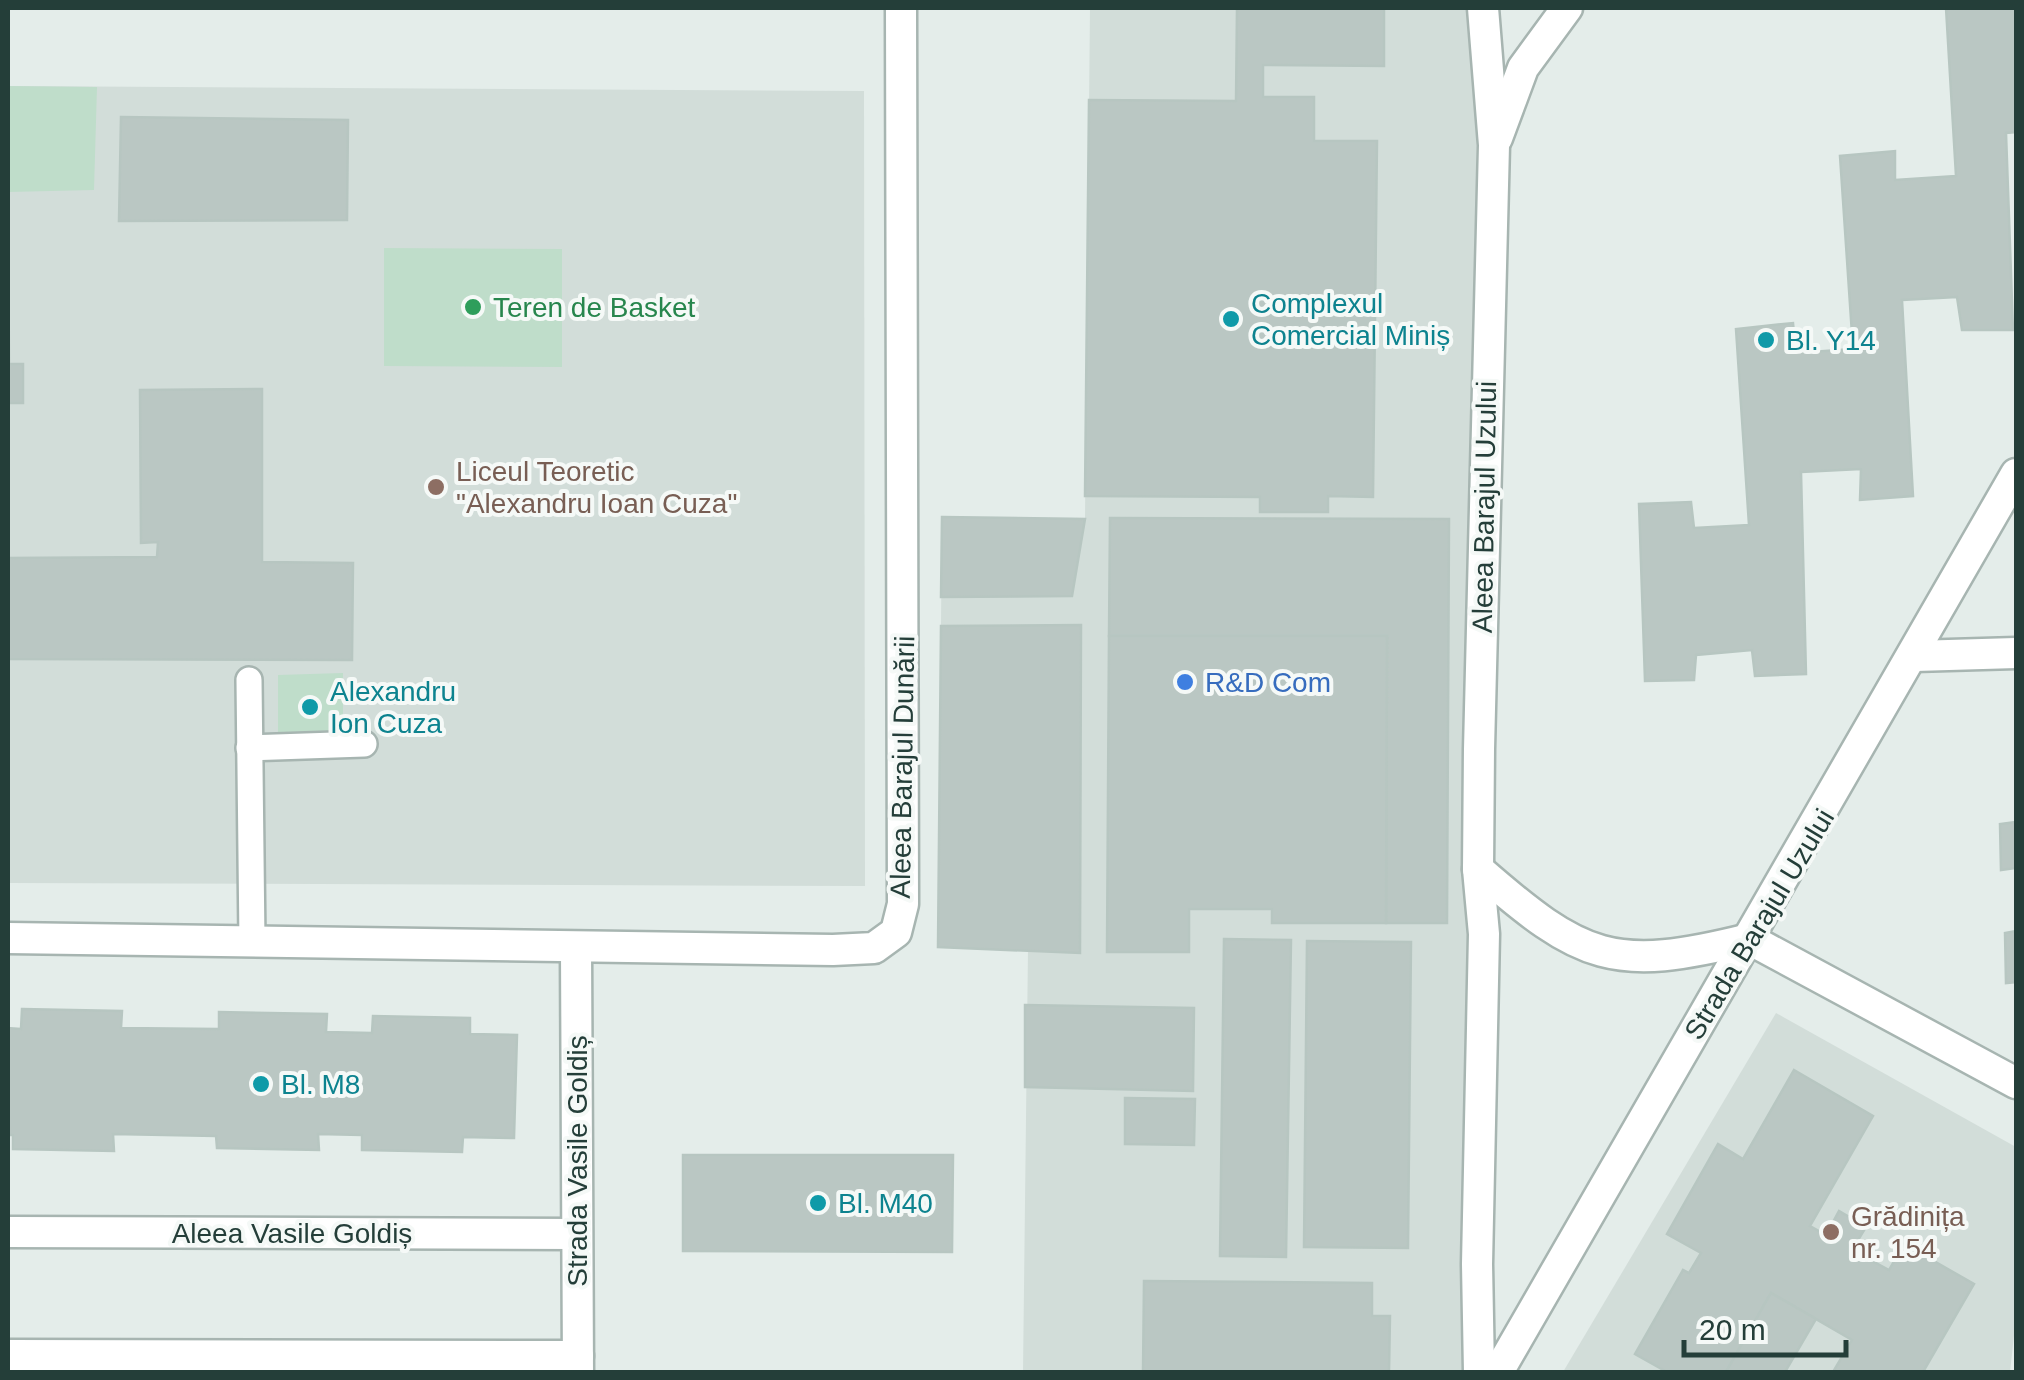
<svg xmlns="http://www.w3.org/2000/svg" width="2024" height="1380" font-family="Helvetica,sans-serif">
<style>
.built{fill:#d2ddd9}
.green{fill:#bfddca}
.building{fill:#bac7c3;stroke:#b7c6c1;stroke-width:2.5}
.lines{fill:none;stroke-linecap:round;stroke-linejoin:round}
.lane-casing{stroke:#a7b5b1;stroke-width:30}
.street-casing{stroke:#a7b5b1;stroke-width:35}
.lane{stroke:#fff;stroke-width:25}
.street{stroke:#fff;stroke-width:30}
.leisure-dot{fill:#2e9e5b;stroke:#f5f9f7;stroke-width:4}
.culture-dot{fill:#0f9aa8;stroke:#f5f9f7;stroke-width:4}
.education-dot{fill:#8d6e63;stroke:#f5f9f7;stroke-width:4}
.shop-dot{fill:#3f7fe0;stroke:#f5f9f7;stroke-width:4}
.labels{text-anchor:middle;stroke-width:8;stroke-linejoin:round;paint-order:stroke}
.culture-label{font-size:28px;fill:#0d838f;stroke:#f5f9f7;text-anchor:start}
.leisure-label{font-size:28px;fill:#27864d;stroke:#f5f9f7;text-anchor:start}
.education-label{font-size:28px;fill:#785e54;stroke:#f5f9f7;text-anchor:start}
.street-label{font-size:28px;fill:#243e39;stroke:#f5f9f7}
.shop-label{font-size:28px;fill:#366cbe;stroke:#f5f9f7;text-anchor:start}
</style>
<rect width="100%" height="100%" fill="#e4edea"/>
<!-- built -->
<g class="built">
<path d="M 1090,8 L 1478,8 L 1464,1372 L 1023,1372 L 1028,949 L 938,947 L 942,517 L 1085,518 Z"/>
<path d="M 8,86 L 864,91 L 865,886 L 8,883 Z"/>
<path d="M 1776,1013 L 2016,1147 L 2016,1317 L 2010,1372 L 1563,1372 Z"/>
</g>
<!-- green -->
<g class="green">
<path d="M 8,86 L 97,87 L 94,190 L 8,192 Z"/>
<path d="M 384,248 L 562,249 L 562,367 L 384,366 Z"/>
<path d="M 343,673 L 343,740 L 278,741 L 278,675 Z"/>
</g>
<!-- building -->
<g class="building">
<path d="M 1237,8 L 1384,8 L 1384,66 L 1263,65 L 1263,97 L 1314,97 L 1314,141 L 1377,141 L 1373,497 L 1328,496 L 1328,512 L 1260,512 L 1260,497 L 1085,496 L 1089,100 L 1236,101 Z"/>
<path d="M 1946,8 L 2016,8 L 2016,132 L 2006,133 L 2013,330 L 1962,330 L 1957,297 L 1902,300 L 1913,496 L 1860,500 L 1861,469 L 1801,472 L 1806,674 L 1755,676 L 1752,650 L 1696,655 L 1694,680 L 1645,681 L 1639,504 L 1691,502 L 1694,528 L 1749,525 L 1736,329 L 1793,323 L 1796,353 L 1853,349 L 1840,156 L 1895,151 L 1895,180 L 1956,176 Z"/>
<path d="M 121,117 L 348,120 L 347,220 L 119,221 Z"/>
<path d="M 8,219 L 9,364 L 23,364 L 23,403 L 8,403 Z"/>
<path d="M 262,389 L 262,562 L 353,563 L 352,660 L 8,659 L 8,558 L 157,557 L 158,542 L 141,543 L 140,390 Z"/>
<path d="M 942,517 L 1085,519 L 1072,596 L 941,597 Z"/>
<path d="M 1110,518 L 1449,519 L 1447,923 L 1386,923 L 1387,636 L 1109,636 Z"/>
<path d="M 1081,625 L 1080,953 L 938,947 L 941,626 Z"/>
<path d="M 1109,636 L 1387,636 L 1386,923 L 1272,923 L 1272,909 L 1189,909 L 1189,952 L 1107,952 Z"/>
<path d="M 2016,822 L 2016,868 L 2001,870 L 2000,824 Z"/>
<path d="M 2016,931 L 2016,982 L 2006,983 L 2005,933 Z"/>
<path d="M 1224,939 L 1291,940 L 1286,1257 L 1220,1256 Z"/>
<path d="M 1307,941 L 1411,942 L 1408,1248 L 1304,1247 Z"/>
<path d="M 1025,1005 L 1194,1008 L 1193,1091 L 1025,1087 Z"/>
<path d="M 22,1009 L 122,1011 L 121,1028 L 219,1029 L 219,1012 L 327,1014 L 326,1032 L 372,1033 L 373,1016 L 470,1018 L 470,1034 L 517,1035 L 514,1138 L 463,1137 L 462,1152 L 362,1150 L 362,1135 L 318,1134 L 319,1150 L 217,1148 L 216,1136 L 113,1134 L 114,1151 L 13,1149 L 13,1135 L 8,1135 L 8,1028 L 21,1029 Z"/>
<path d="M 1794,1070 L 1873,1116 L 1810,1226 L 1826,1235 L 1839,1211 L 1866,1227 L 1852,1250 L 1889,1270 L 1904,1244 L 1974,1284 L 1923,1372 L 1833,1372 L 1852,1340 L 1771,1293 L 1726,1372 L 1667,1372 L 1635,1354 L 1683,1270 L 1689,1273 L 1701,1253 L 1667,1234 L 1718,1144 L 1743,1159 Z"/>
<path d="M 1125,1098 L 1195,1099 L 1194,1145 L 1125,1144 Z"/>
<path d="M 683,1155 L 953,1155 L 952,1252 L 683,1251 Z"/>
<path d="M 1144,1281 L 1372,1283 L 1372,1316 L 1390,1316 L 1389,1372 L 1143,1372 Z"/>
<path d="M 1771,1293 L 1816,1319 L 1785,1372 L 1726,1372 Z"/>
</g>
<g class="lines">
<defs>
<g id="lane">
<path d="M 249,680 L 252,942"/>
<path d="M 249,748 L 364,744"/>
</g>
<g id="street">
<path d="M 1497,138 L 1523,68 L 1567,8"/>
<path d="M 1915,656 L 2016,653"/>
<path d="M 1478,869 C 1582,960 1613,973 1749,939 L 2016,1083"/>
<path d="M 8,938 L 833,950 L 874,948 L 896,932 L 903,904 L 901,8"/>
<path d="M 576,949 L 578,1372"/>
<path d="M 8,1232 L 576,1234"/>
<path d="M 8,1355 L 578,1356"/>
<path d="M 1479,1372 L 1477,1264 L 1484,934 L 1478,869 L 1479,749 L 1494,145 L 1483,8"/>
<path d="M 1498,1372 L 2016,474"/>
</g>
</defs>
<!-- lane casing -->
<use href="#lane" class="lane-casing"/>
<!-- street casing -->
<use href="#street" class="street-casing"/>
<!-- lane -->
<use href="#lane" class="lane"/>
<!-- street -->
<use href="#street" class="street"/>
</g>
<!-- markers -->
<circle class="leisure-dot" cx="473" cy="307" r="10"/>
<g class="culture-dot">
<circle cx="1231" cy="319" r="10"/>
<circle cx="1766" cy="340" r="10"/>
<circle cx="310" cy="707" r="10"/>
<circle cx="261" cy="1084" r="10"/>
<circle cx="818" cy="1203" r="10"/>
</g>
<g class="education-dot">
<circle cx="436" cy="487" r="10"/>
<circle cx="1831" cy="1232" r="10"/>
</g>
<circle class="shop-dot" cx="1185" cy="682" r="10"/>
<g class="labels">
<!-- culture labels -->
<g class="culture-label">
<text x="1251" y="313">Complexul<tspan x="1251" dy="32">Comercial Miniș</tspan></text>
<text x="1786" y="350">Bl. Y14</text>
<text x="330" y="701">Alexandru<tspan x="330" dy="32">Ion Cuza</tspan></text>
<text x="281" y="1094">Bl. M8</text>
<text x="838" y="1213">Bl. M40</text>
</g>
<!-- leisure labels -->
<g class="leisure-label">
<text x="493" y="317">Teren de Basket</text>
</g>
<!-- education labels -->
<g class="education-label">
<text x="456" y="481">Liceul Teoretic<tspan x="456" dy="32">"Alexandru Ioan Cuza"</tspan></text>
<text x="1851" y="1226">Grădinița<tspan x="1851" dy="32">nr. 154</tspan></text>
</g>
<!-- street labels -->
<g class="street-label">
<text transform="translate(1484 507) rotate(-89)" y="10">Aleea Barajul Uzului</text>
<text transform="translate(902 767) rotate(-89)" y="10">Aleea Barajul Dunării</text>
<text transform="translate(1759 924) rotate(-59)" y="10">Strada Barajul Uzului</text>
<text transform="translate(577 1161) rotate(-90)" y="10">Strada Vasile Goldiș</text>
<text x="292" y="1243">Aleea Vasile Goldiș</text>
</g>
<!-- shop labels -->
<g class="shop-label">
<text x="1205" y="692">R&amp;D Com</text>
</g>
</g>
<!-- border -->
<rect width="2024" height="1380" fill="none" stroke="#243e39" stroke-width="20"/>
<!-- scale -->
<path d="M1684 1340v15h162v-15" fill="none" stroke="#243e39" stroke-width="5"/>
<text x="1699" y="1340" font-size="30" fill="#243e39" stroke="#f5f9f7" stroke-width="8" paint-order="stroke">20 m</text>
</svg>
